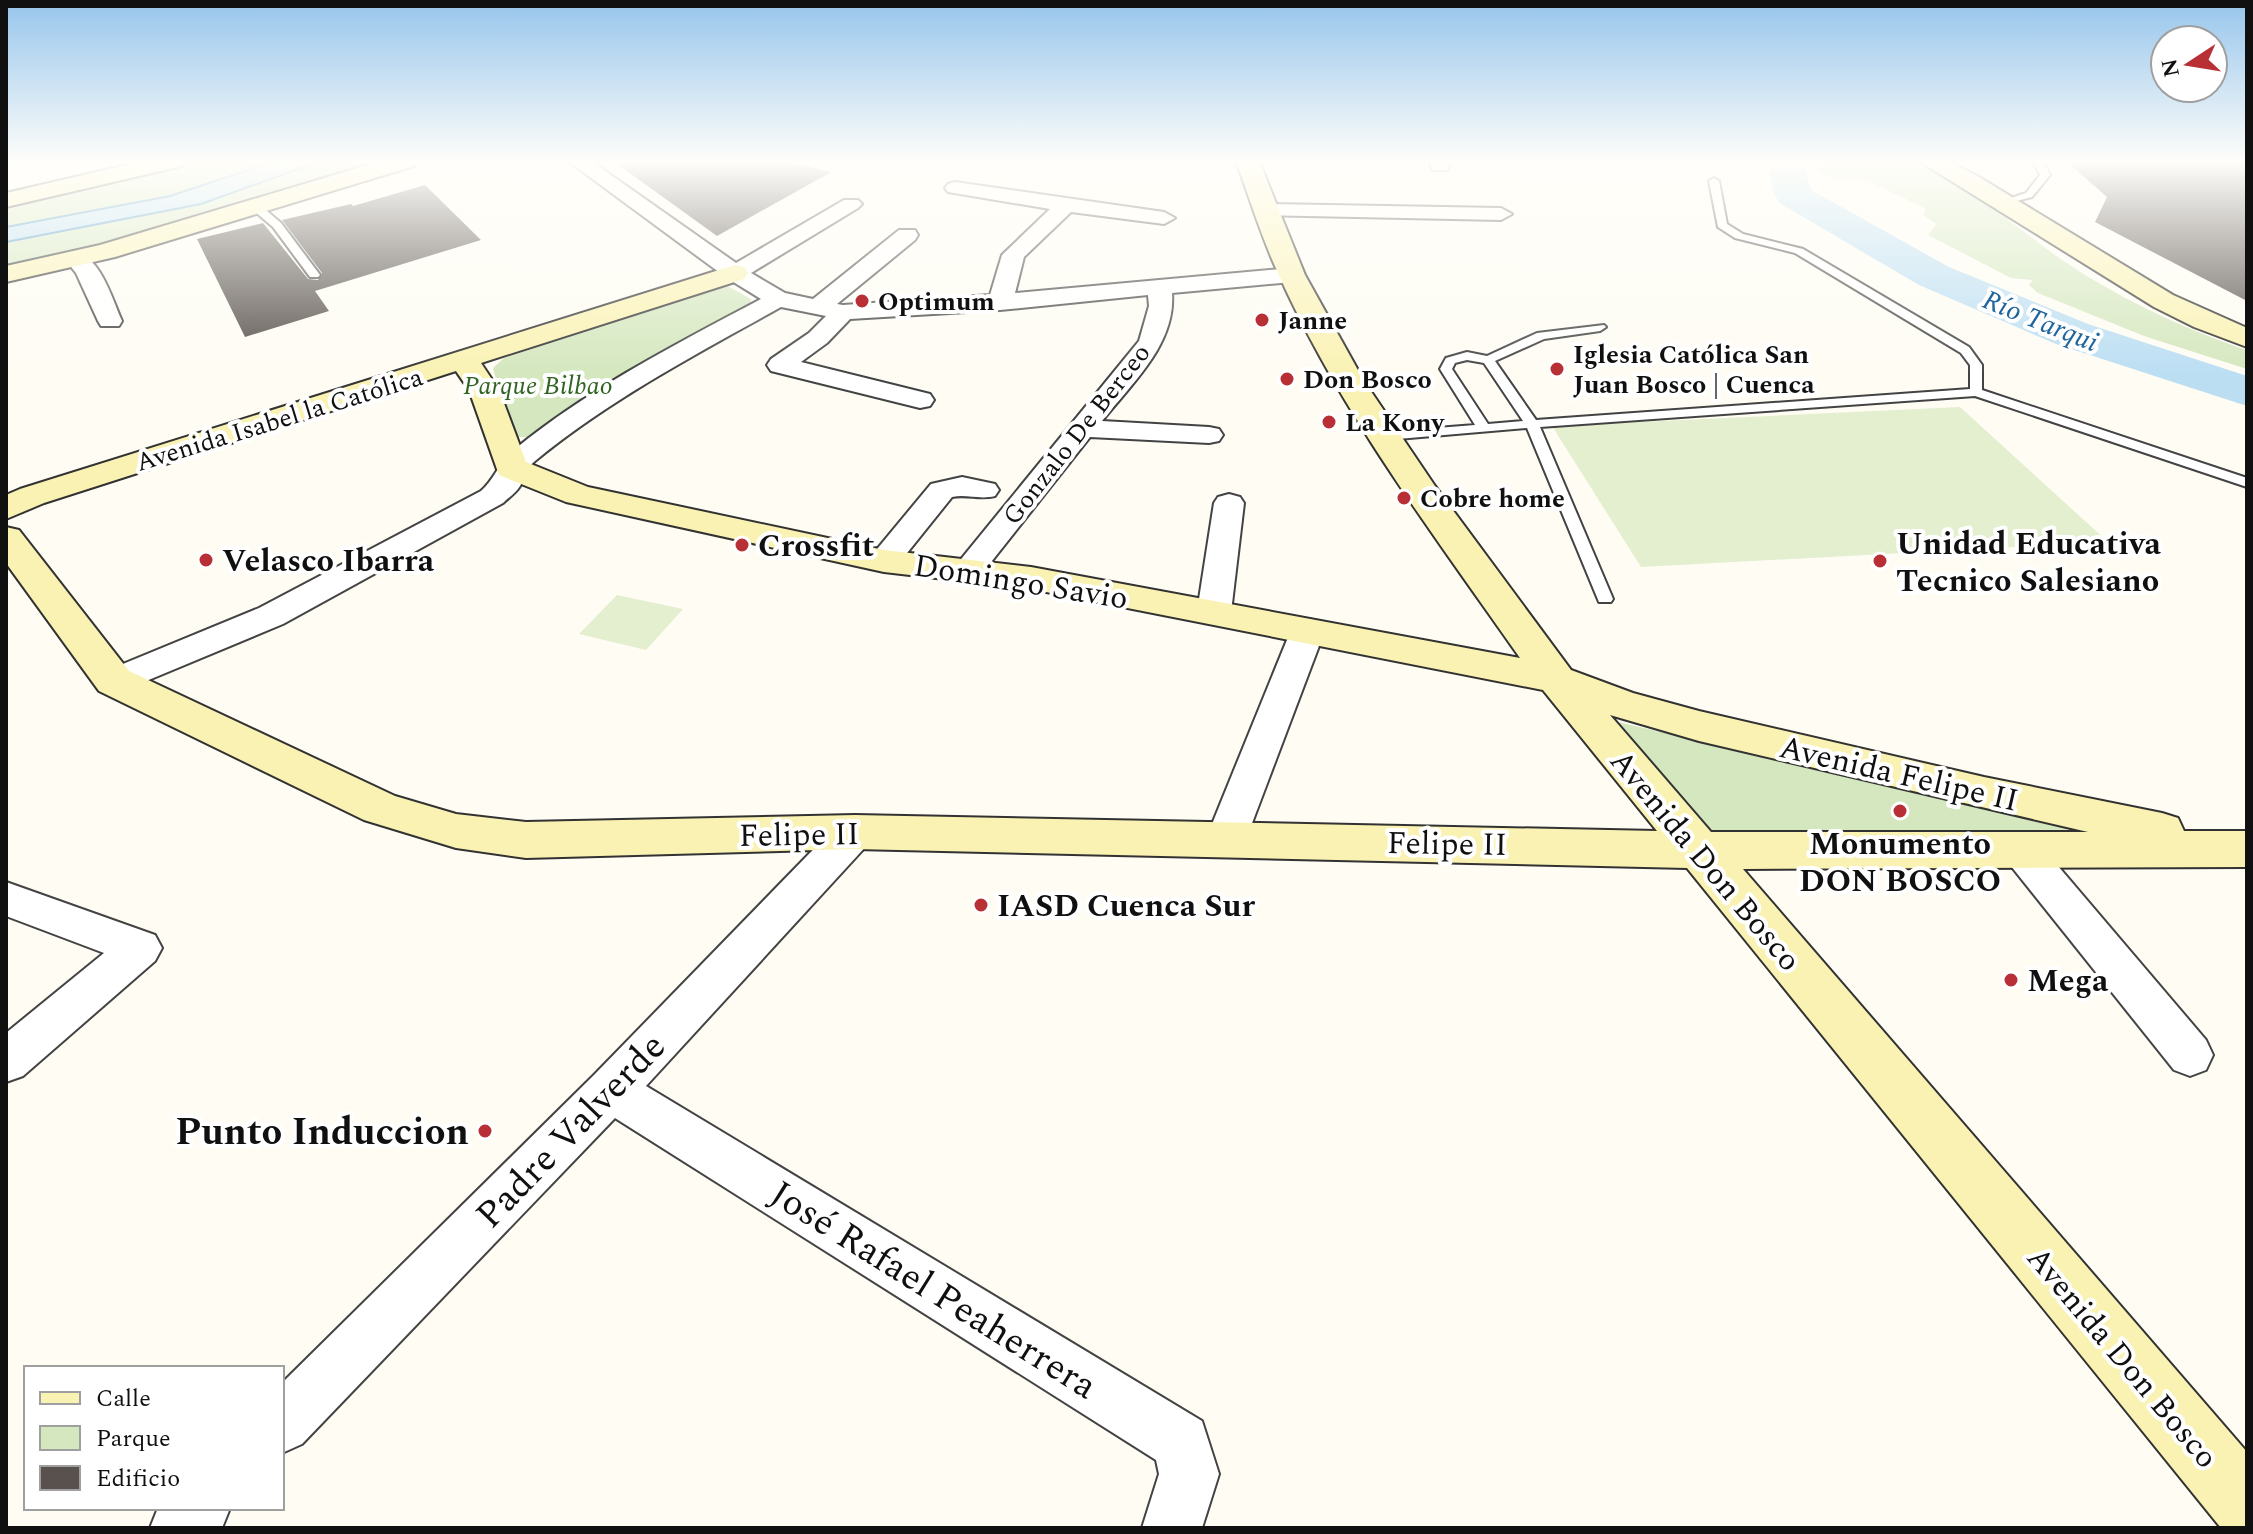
<svg xmlns="http://www.w3.org/2000/svg" width="2253" height="1534" font-family="Spectral,serif">
<style>
.green{fill:#d4e7be}
.pitch{fill:#e4efcf}
.water{fill:#bbdef3;stroke:#4693c5;stroke-width:2}
.lines{fill:none;stroke-linecap:round;stroke-linejoin:round}
.river{fill:#bbdef3;fill-rule:evenodd}
.building{fill:#58514d}
.lane-casing{stroke:#434343;stroke-width:4}
.street-casing{stroke:#434343;stroke-width:4}
.secondary-casing{stroke:#323232;stroke-width:4}
.lane{fill:#fff;fill-rule:evenodd}
.street{fill:#fff;fill-rule:evenodd}
.secondary{fill:#faf2b3;fill-rule:evenodd}
.poi-dot{fill:#b82f36;stroke:#fff;stroke-width:3}
.labels{text-anchor:middle;stroke-width:8;stroke-linejoin:round;paint-order:stroke}
.far-poi-label{font-size:26px;font-weight:bold;fill:#101010;stroke:#fff;text-anchor:start}
.far-park-label{font-size:26px;font-style:italic;fill:#316423;stroke:#fff}
.far-street-label{font-size:26px;fill:#101010;stroke:#fff}
.far-water-label{font-size:28px;font-style:italic;fill:#20659b;stroke:#fff}
.poi-label{font-size:32px;font-weight:bold;fill:#101010;stroke:#fff;text-anchor:start}
.street-label{font-size:32px;fill:#101010;stroke:#fff}
.near-street-label{font-size:38px;fill:#101010;stroke:#fff}
.near-poi-label{font-size:38px;font-weight:bold;fill:#101010;stroke:#fff;text-anchor:end}
</style>
<rect width="100%" height="100%" fill="#fefcf3"/>
<!-- green -->
<g class="green">
<path d="M 192,161 L 276,161 L 170,196 L 6,227 L 6,206 L 120,181 Z"/>
<path d="M 321,161 L 376,161 L 106,245 L 6,268 L 6,242 L 201,204 Z"/>
<path d="M 1824,161 C 1850,161 1879,157 1904,161 C 1947,168 2019,229 2055,255 C 2110,294 2183,329 2247,350 L 2247,369 L 2144,336 L 2038,293 L 2029,285 L 2033,280 L 2011,278 L 1928,235 L 1937,224 L 1923,215 L 1926,209 L 1867,180 L 1834,179 L 1819,171 Z"/>
<path d="M 729,287 L 751,299 L 750,303 L 640,365 L 531,437 L 512,437 L 493,368 L 504,358 L 715,288 Z"/>
<path d="M 1613,721 L 2154,844 L 1704,830 Z"/>
</g>
<!-- pitch -->
<g class="pitch">
<path d="M 1960,407 L 2108,542 L 1641,567 L 1552,426 Z"/>
<path d="M 617,595 L 683,609 L 646,650 L 579,634 Z"/>
</g>
<!-- water -->
<path class="water" d="M 276,161 L 321,161 L 201,204 L 6,242 L 6,227 L 170,196 Z"/>
<g class="lines">
<!-- river -->
<path class="river" d="M 1772,161 L 1809,161 L 1804,167 L 1811,190 L 1949,267 L 2088,324 L 2247,376 L 2247,406 L 2056,344 L 1919,285 L 1781,204 L 1775,196 L 1768,166 Z"/>
</g>
<!-- building -->
<g class="building">
<path d="M 613,161 L 785,161 L 831,172 L 717,236 Z"/>
<path d="M 2066,161 L 2247,161 L 2247,301 L 2095,222 L 2107,197 Z"/>
<path d="M 425,185 L 481,240 L 315,291 L 329,311 L 245,337 L 197,239 L 263,223 L 308,279 L 318,280 L 322,273 L 282,220 L 351,204 L 353,206 Z"/>
</g>
<g class="lines">
<defs>
<g id="lane">
<path d="M 2033,161 L 2043,161 L 2050,175 L 2032,197 L 2005,204 L 2005,200 L 2026,193 L 2040,175 Z"/>
<path d="M 1714,178 L 1719,181 L 1727,224 L 1743,234 L 1803,249 L 1969,347 L 1982,365 L 1982,390 L 2247,478 L 2247,487 L 1975,396 L 1540,427 L 1613,599 L 1611,602 L 1599,602 L 1527,428 L 1386,440 L 1379,436 L 1386,432 L 1475,425 L 1440,369 L 1446,358 L 1467,352 L 1487,356 L 1537,333 L 1604,325 L 1606,327 L 1600,331 L 1544,339 L 1495,361 L 1536,420 L 1970,389 L 1970,365 L 1961,353 L 1795,253 L 1735,238 L 1718,227 L 1709,181 ZM 1467,360 L 1484,363 L 1523,421 L 1488,424 L 1452,369 L 1455,363 Z"/>
<path d="M 253,206 L 261,206 L 281,223 L 320,275 L 318,277 L 310,277 L 273,227 L 253,210 Z"/>
</g>
<g id="street">
<path d="M 568,161 L 591,161 L 736,263 L 844,200 L 858,200 L 862,204 L 858,208 L 751,273 L 785,293 L 813,299 L 899,230 L 915,230 L 918,235 L 915,240 L 837,304 L 843,305 L 990,295 L 1002,255 L 1050,209 L 948,192 L 945,188 L 948,184 L 955,182 L 1164,212 L 1175,218 L 1164,224 L 1071,212 L 1024,257 L 1015,293 L 1292,268 L 1300,270 L 1304,275 L 1300,280 L 1292,282 L 1172,293 C 1176,344 1132,383 1102,421 L 1209,427 L 1219,429 L 1223,435 L 1219,441 L 1209,443 L 1090,437 L 980,576 L 969,579 L 958,576 L 953,569 L 1139,341 L 1149,306 L 1148,295 L 1000,310 L 850,319 L 827,343 L 801,362 L 930,394 L 934,400 L 930,406 L 920,408 L 771,371 L 767,365 L 771,359 L 809,333 L 826,316 L 781,307 C 697,354 610,399 535,461 C 525,469 526,476 520,486 C 516,493 508,498 503,503 L 283,624 L 127,689 L 114,693 L 101,689 L 96,681 L 101,673 L 259,608 L 481,491 C 496,478 499,461 515,449 C 590,388 676,344 761,299 L 727,278 Z"/>
<path d="M 1432,161 L 1452,161 L 1447,170 L 1433,170 L 1430,166 Z"/>
<path d="M 1267,204 L 1501,208 L 1512,214 L 1501,220 L 1259,215 L 1256,210 L 1259,205 Z"/>
<path d="M 75,251 C 101,258 112,299 122,321 L 119,326 L 101,326 L 98,321 L 76,273 L 64,258 L 67,253 Z"/>
<path d="M 962,477 L 995,484 L 999,490 L 995,496 C 980,500 967,494 952,497 L 895,568 L 884,571 L 873,568 L 868,561 L 873,554 L 931,484 Z"/>
<path d="M 1229,494 L 1240,497 L 1244,503 L 1231,612 L 1226,619 L 1214,623 L 1202,619 L 1197,612 L 1214,503 L 1218,497 Z"/>
<path d="M 1308,619 L 1320,622 L 1325,630 L 1246,839 L 1240,850 L 1226,854 L 1212,850 L 1206,839 L 1291,630 L 1296,622 Z"/>
<path d="M 855,817 L 869,821 L 875,832 L 869,843 L 646,1086 L 1202,1421 L 1219,1474 L 1202,1528 L 1142,1528 L 1159,1474 L 1156,1460 L 615,1118 L 302,1444 L 282,1453 L 282,1383 L 594,1075 L 841,821 Z"/>
<path d="M 2021,834 L 2035,839 L 2206,1040 L 2213,1055 L 2206,1070 L 2190,1076 L 2174,1070 L 2007,861 L 2001,850 L 2007,839 Z"/>
<path d="M 6,882 L 155,935 L 162,948 L 155,961 L 23,1076 L 6,1082 L 6,1033 L 104,953 L 6,916 Z"/>
<path d="M 158,1508 L 230,1508 L 222,1528 L 150,1528 Z"/>
</g>
<g id="secondary">
<path d="M 144,161 L 185,161 L 182,166 L 6,207 L 6,193 Z"/>
<path d="M 381,161 L 417,161 L 414,166 L 115,257 L 6,282 L 6,266 L 100,245 Z"/>
<path d="M 1236,161 L 1259,161 L 1305,275 L 1364,381 L 1435,486 L 1571,670 L 1633,693 L 1699,711 L 1984,777 L 2162,813 L 2178,818 L 2184,831 L 2247,831 L 2247,867 L 1743,869 L 2247,1452 L 2247,1528 L 2221,1528 L 1687,868 L 855,849 L 526,858 L 456,848 L 364,820 L 99,691 L 6,563 L 6,527 L 19,530 L 129,671 L 395,796 L 456,814 L 526,822 L 855,815 L 1657,831 L 1543,690 L 1031,589 L 884,572 L 566,502 L 499,475 L 469,390 L 456,371 L 44,503 L 6,519 L 6,495 L 20,489 L 735,265 L 744,267 L 748,273 L 744,279 L 481,363 L 499,390 L 526,462 L 588,487 L 884,550 L 1031,567 L 1520,658 C 1434,535 1341,413 1279,275 C 1262,239 1250,199 1236,161 ZM 1610,715 L 1699,741 L 2088,832 L 1711,832 Z"/>
<path d="M 1919,161 L 1948,161 L 1979,177 L 2173,295 L 2247,328 L 2247,347 L 2194,327 L 2154,307 Z"/>
</g>
</defs>
<!-- lane casing -->
<use href="#lane" class="lane-casing"/>
<!-- street casing -->
<use href="#street" class="street-casing"/>
<!-- secondary casing -->
<use href="#secondary" class="secondary-casing"/>
<!-- lane -->
<use href="#lane" class="lane"/>
<!-- street -->
<use href="#street" class="street"/>
<!-- secondary -->
<use href="#secondary" class="secondary"/>
</g>
<!-- sky -->
<linearGradient id="sky" x2="0" y2="1"><stop stop-color="#96c5ec"/><stop offset="0.43" stop-color="#fffefa"/><stop offset="1" stop-color="#fffefa" stop-opacity="0"/></linearGradient>
<rect width="2253" height="376" fill="url(#sky)"/>
<!-- markers -->
<g class="poi-dot">
<circle cx="862" cy="301" r="8"/>
<circle cx="1262" cy="320" r="8"/>
<circle cx="1557" cy="369" r="8"/>
<circle cx="1287" cy="379" r="8"/>
<circle cx="1329" cy="422" r="8"/>
<circle cx="1404" cy="498" r="8"/>
<circle cx="742" cy="545" r="8"/>
<circle cx="206" cy="560" r="8"/>
<circle cx="1880" cy="561" r="8"/>
<circle cx="1900" cy="811" r="8"/>
<circle cx="981" cy="905" r="8"/>
<circle cx="2011" cy="980" r="8"/>
<circle cx="485" cy="1131" r="8"/>
</g>
<g class="labels">
<!-- far-poi labels -->
<g class="far-poi-label">
<text x="878" y="310">Optimum</text>
<text x="1278" y="329">Janne</text>
<text x="1573" y="363">Iglesia Católica San<tspan x="1573" dy="30">Juan Bosco | Cuenca</tspan></text>
<text x="1303" y="388">Don Bosco</text>
<text x="1345" y="431">La Kony</text>
<text x="1420" y="507">Cobre home</text>
</g>
<!-- far-park labels -->
<g class="far-park-label">
<text x="538" y="394">Parque Bilbao</text>
</g>
<!-- far-street labels -->
<g class="far-street-label">
<text transform="translate(279 419) rotate(-17)" y="9">Avenida Isabel la Católica</text>
<text transform="translate(1076 434) rotate(-52)" y="9">Gonzalo De Berceo</text>
</g>
<!-- far-water labels -->
<g class="far-water-label">
<text transform="translate(2041 320) rotate(22)" y="10">Río Tarqui</text>
</g>
<!-- poi labels -->
<g class="poi-label">
<text x="1896" y="554">Unidad Educativa<tspan x="1896" dy="37">Tecnico Salesiano</tspan></text>
<text x="758" y="556">Crossfit</text>
<text x="222" y="571">Velasco Ibarra</text>
<text x="1900" y="854" text-anchor="middle">Monumento<tspan x="1900" dy="37">DON BOSCO</tspan></text>
<text x="997" y="916">IASD Cuenca Sur</text>
<text x="2027" y="991">Mega</text>
</g>
<!-- street labels -->
<g class="street-label">
<text transform="translate(1021 581) rotate(9)" y="11">Domingo Savio</text>
<text transform="translate(1899 773) rotate(13)" y="11">Avenida Felipe II</text>
<text transform="translate(799 834) rotate(-1)" y="11">Felipe II</text>
<text transform="translate(1447 843) rotate(1)" y="11">Felipe II</text>
<text transform="translate(1706 860) rotate(50)" y="11">Avenida Don Bosco</text>
<text transform="translate(2123 1357) rotate(50)" y="11">Avenida Don Bosco</text>
</g>
<!-- near-street labels -->
<g class="near-street-label">
<text transform="translate(570 1130) rotate(-46)" y="13">Padre Valverde</text>
<text transform="translate(934 1289) rotate(32)" y="13">José Rafael Peaherrera</text>
</g>
<!-- near-poi labels -->
<g class="near-poi-label">
<text x="469" y="1144">Punto Induccion</text>
</g>
</g>
<!-- border -->
<rect width="2253" height="1534" fill="none" stroke="#101010" stroke-width="16"/>
<!-- legend -->
<rect x="24" y="1366" width="260" height="144" fill="#ffffff" stroke="#9f9f9f" stroke-width="2"/>
<rect x="40" y="1392" width="40" height="12" fill="#faf2b3" stroke="#9f9f9f" stroke-width="2"/>
<text x="96" y="1406" font-size="24" fill="#101010">Calle</text>
<rect x="40" y="1426" width="40" height="24" fill="#d4e7be" stroke="#9f9f9f" stroke-width="2"/>
<text x="96" y="1446" font-size="24" fill="#101010">Parque</text>
<rect x="40" y="1466" width="40" height="24" fill="#58514d" stroke="#9f9f9f" stroke-width="2"/>
<text x="96" y="1486" font-size="24" fill="#101010">Edificio</text>
<!-- north arrow -->
<g transform="translate(2189 64) rotate(258)"><circle r="38" fill="#ffffff" stroke="#9f9f9f" stroke-width="2"/>
<path d="M0-6L14 30L0 20L-14 30Z" fill="#b82f36"/>
<text y="-12" font-size="22" font-weight="bold" text-anchor="middle" fill="#101010">N</text>
</g>
</svg>
